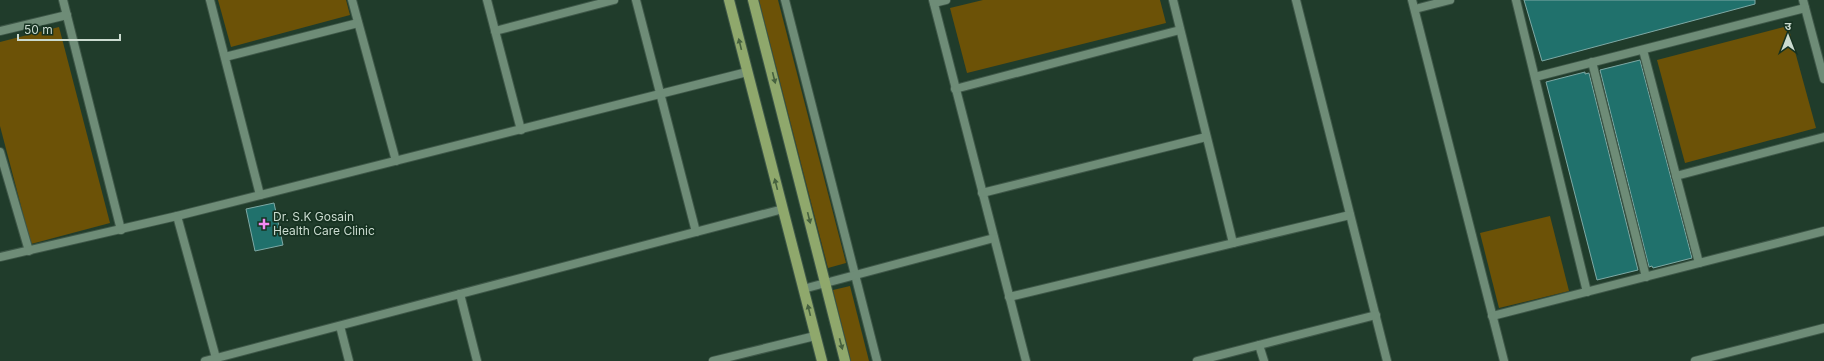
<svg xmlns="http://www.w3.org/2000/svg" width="1824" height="361" font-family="Inter,'Noto Sans Devanagari',sans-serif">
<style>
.green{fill:#6c5207}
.building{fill:#20716c;stroke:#7ea9a5}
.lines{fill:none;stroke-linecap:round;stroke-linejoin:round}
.street-casing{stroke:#3e5748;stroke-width:10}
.primary-casing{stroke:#3e5748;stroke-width:12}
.street{stroke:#6e8c77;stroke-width:8}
.primary{stroke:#8fa86c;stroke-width:10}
.oneway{fill:#46613f}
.poi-dot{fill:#f28af3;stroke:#163221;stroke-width:1.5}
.labels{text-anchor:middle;stroke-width:3.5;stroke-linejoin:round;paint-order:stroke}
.poi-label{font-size:12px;fill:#cbdbd0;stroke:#163221;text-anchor:start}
</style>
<rect width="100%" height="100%" fill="#203c2b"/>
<!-- green -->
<g class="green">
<path d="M 218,0 L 346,0 L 350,15 L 231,47 Z"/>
<path d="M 759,0 L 778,0 L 846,263 L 828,268 Z"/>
<path d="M 983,0 L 1160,0 L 1166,23 L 967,73 L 950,8 Z"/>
<path d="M 1788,26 L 1816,128 L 1685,163 L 1657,60 Z"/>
<path d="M 59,27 L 110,223 L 31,244 L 0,126 L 0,42 Z"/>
<path d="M 1550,216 L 1569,291 L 1499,308 L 1480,233 Z"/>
<path d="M 850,286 L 869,361 L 851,361 L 833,290 Z"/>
</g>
<!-- building -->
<g class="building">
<path d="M 1524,0 L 1755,0 L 1755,4 L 1542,61 Z"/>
<path d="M 1640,60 L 1692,258 L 1653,268 L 1652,266 L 1649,267 L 1600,70 Z"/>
<path d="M 1585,72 L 1585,74 L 1589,73 L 1638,270 L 1597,280 L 1546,82 Z"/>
<path d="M 274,203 L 283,245 L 255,251 L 246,209 Z"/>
</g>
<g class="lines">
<defs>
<g id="street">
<path d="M 63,0 L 121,230"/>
<path d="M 210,0 L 260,195"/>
<path d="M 352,0 L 396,161"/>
<path d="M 487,0 L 521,130"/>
<path d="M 636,0 L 696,232"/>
<path d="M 785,0 L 877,361"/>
<path d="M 933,0 L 1026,361"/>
<path d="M 1173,0 L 1233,243"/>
<path d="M 1296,0 L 1387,361"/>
<path d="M 1412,0 L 1504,361"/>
<path d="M 1516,0 L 1587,292"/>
<path d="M 1803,0 L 1824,79"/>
<path d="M 934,3 L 946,0"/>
<path d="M 1415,9 L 1450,0"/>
<path d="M 0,31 L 67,15"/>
<path d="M 495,31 L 614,0"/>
<path d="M 1643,50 L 1699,263"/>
<path d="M 225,57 L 358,23"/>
<path d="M 1592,62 L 1646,277"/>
<path d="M 1535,77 L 1805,8"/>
<path d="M 955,89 L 1180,30"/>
<path d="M 0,152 L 29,251"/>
<path d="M 1676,176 L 1824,137"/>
<path d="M 982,193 L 1206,137"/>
<path d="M 177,216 L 216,358"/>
<path d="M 0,257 L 177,216 L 747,72"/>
<path d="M 803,289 L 994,238"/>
<path d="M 460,294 L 477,361"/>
<path d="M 1009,297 L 1350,215"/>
<path d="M 1492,316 L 1824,231"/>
<path d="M 340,326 L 349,361"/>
<path d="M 1259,345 L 1264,361"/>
<path d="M 205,361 L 783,209"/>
<path d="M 713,361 L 815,336"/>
<path d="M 1197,361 L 1376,315"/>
<path d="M 1695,361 L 1824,328"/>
</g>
<g id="primary">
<path d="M 729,0 L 822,361"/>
<path d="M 753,0 L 845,361"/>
</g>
</defs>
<!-- street casing -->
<use href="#street" class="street-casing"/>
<!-- primary casing -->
<use href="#primary" class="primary-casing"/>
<!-- street -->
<use href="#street" class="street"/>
<!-- primary -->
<use href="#primary" class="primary"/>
</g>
<!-- one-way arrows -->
<defs><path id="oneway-solid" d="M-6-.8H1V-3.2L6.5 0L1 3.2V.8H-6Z"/></defs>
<g class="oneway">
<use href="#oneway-solid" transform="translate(740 44) rotate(-104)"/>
<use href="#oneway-solid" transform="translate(774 78) rotate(76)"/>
<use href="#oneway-solid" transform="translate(776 184) rotate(-104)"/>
<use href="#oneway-solid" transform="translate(809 218) rotate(76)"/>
<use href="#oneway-solid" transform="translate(809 310) rotate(-104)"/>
<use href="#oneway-solid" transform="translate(841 344) rotate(75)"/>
</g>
<!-- markers -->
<path class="poi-dot" d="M262 218h4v4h4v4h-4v4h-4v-4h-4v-4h4z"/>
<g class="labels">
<!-- poi labels -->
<g class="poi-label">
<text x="273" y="221">Dr. S.K Gosain<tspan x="273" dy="14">Health Care Clinic</tspan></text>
</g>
</g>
<!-- north arrow -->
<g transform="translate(1788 36)" stroke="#163221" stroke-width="3" paint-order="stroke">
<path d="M0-3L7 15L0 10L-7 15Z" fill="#cbdbd0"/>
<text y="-6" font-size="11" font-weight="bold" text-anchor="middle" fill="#cbdbd0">उ</text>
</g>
<!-- scale -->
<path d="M18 34v6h102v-6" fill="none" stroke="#cbdbd0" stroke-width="2"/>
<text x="24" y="34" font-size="12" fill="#cbdbd0" stroke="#163221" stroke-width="3" paint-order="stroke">50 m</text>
</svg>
